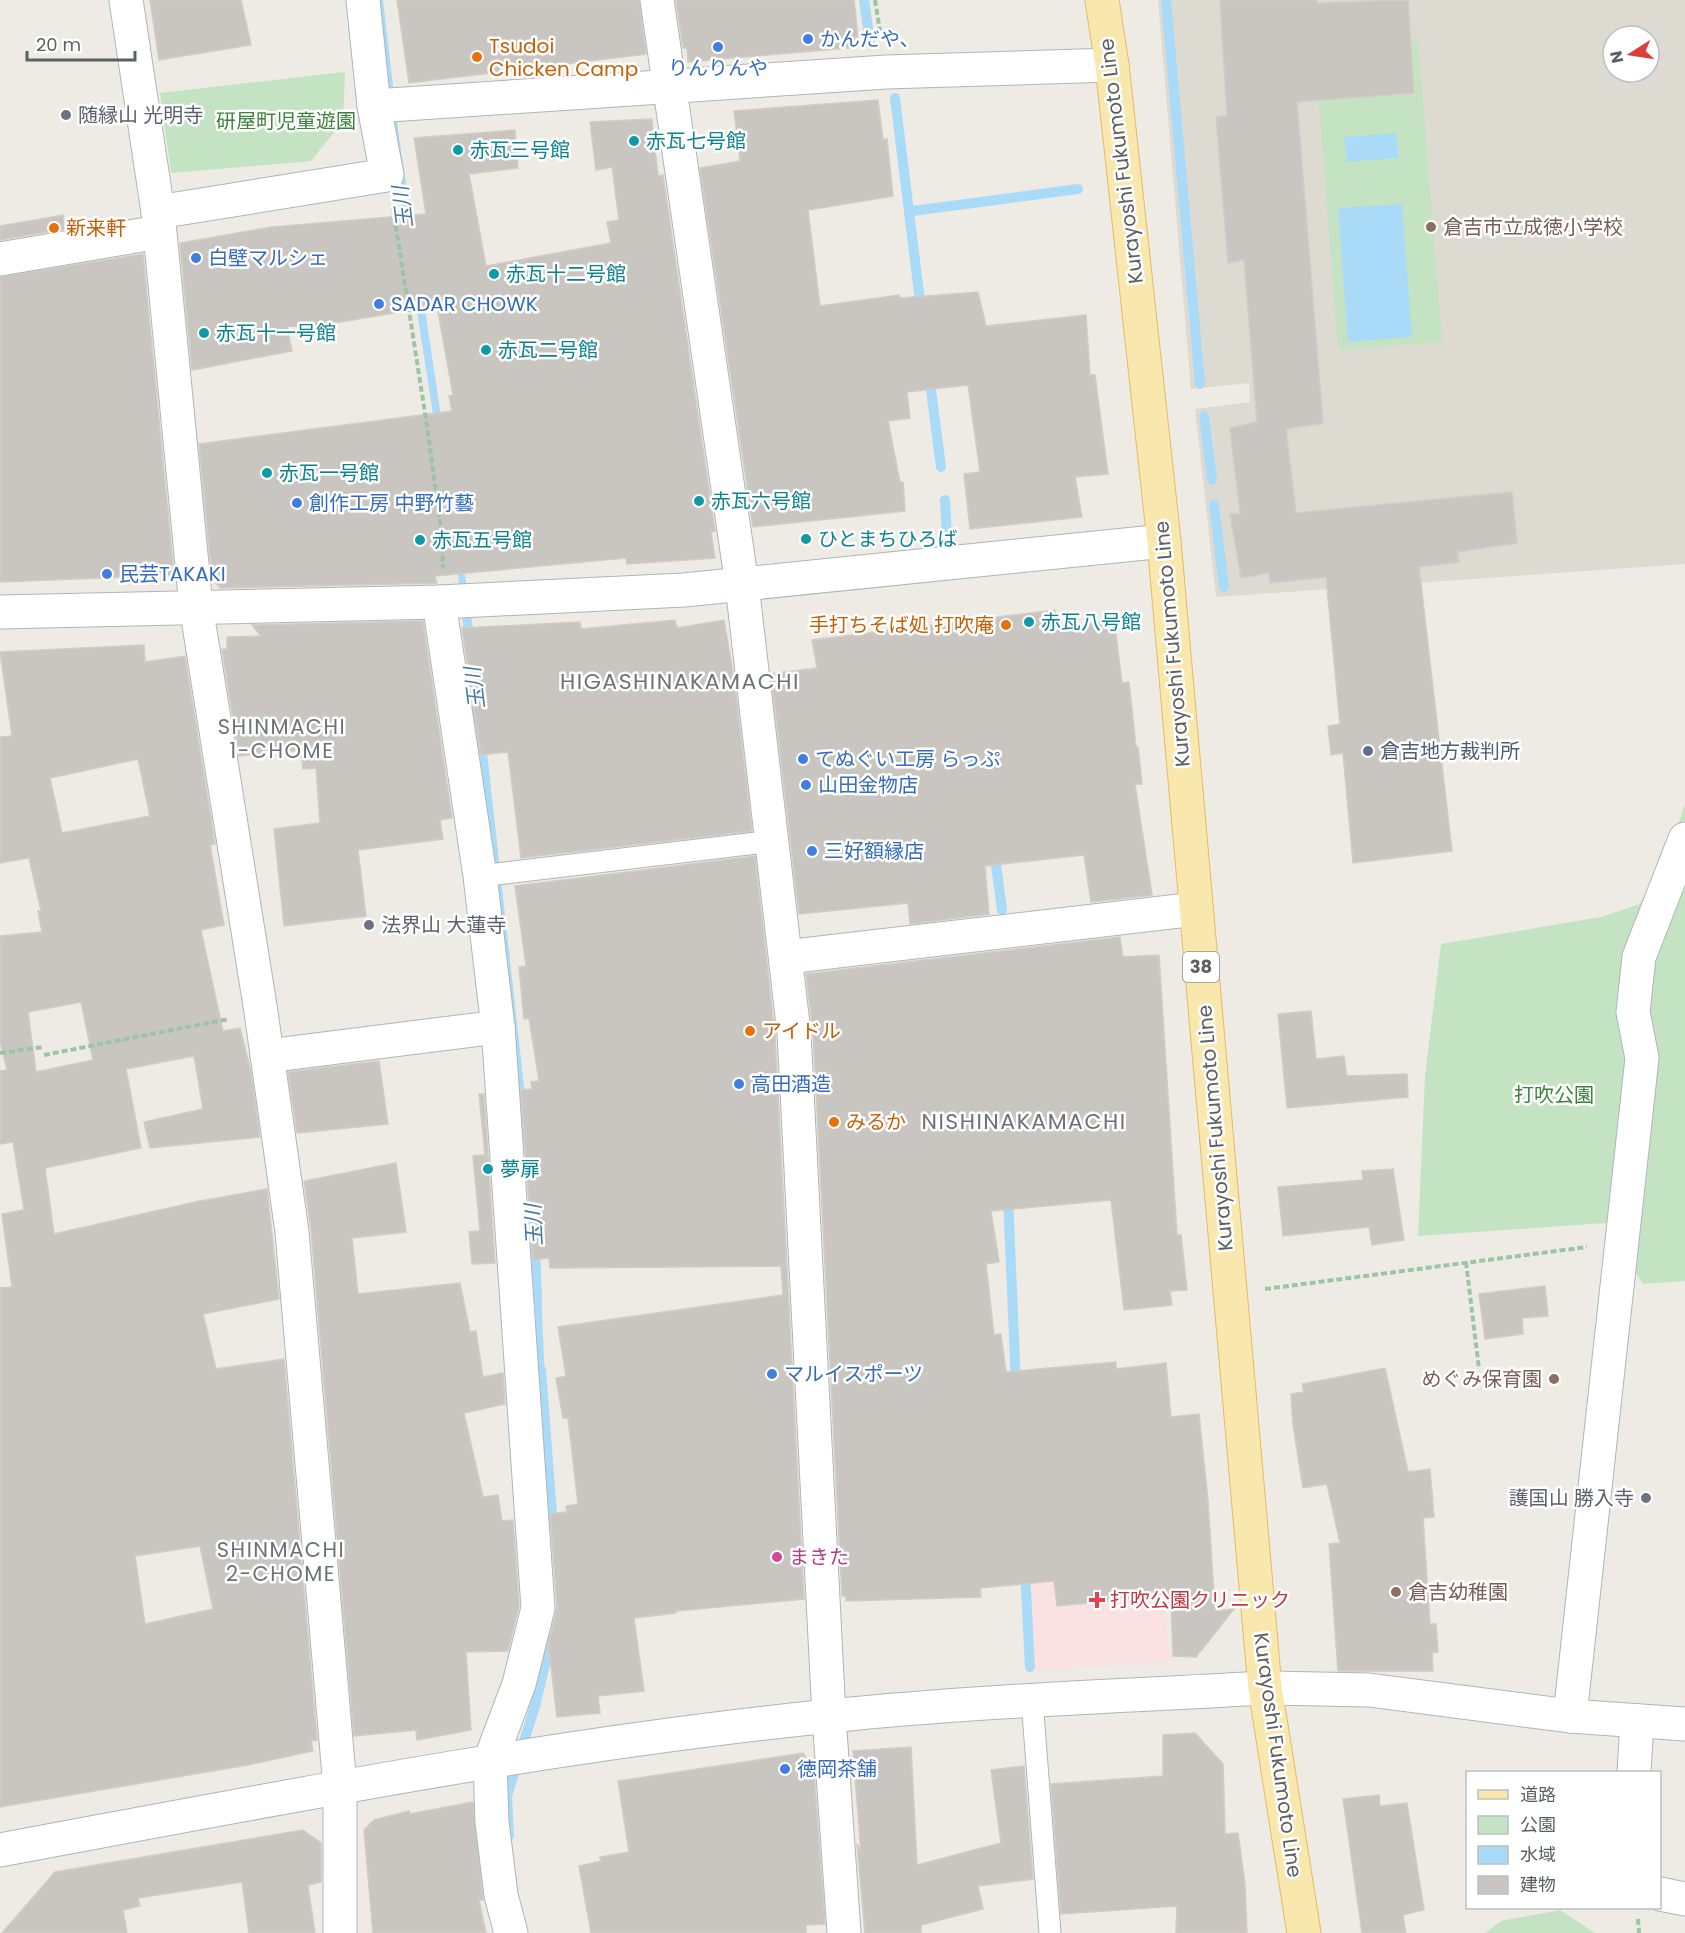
<svg xmlns="http://www.w3.org/2000/svg" width="1685" height="1933" font-family="Poppins,'Noto Sans JP',sans-serif">
<style>
.education{fill:#dddad2;fill-rule:evenodd}
.medical{fill:#f9e2e1}
.green{fill:#c4e3c2}
.water{fill:#a9dbf8}
.lines{fill:none;stroke-linecap:round;stroke-linejoin:round}
.stream{stroke:#a9dbf8;stroke-width:10}
.building{fill:#c9c5c0;stroke:#d2ccc3;stroke-width:1.5;fill-rule:evenodd}
.lane-casing{stroke:#b1b5b8;stroke-width:23}
.street-casing{stroke:#b1b5b8;stroke-width:35}
.secondary-casing{stroke:#b0b4b8;stroke-width:35}
.primary-casing{stroke:#e7ba64;stroke-width:35}
.path{stroke:#9cc4a5;stroke-width:4;stroke-dasharray:6 3;stroke-linecap:butt}
.lane{stroke:#fff;stroke-width:21}
.street{stroke:#fff;stroke-width:33}
.secondary{stroke:#fff;stroke-width:33}
.primary{stroke:#f9e8ae;stroke-width:33}
.shop-dot{fill:#3f7fe0;stroke:#fff;stroke-width:2}
.food-dot{fill:#e8710a;stroke:#fff;stroke-width:2}
.worship-dot{fill:#6b7280;stroke:#fff;stroke-width:2}
.culture-dot{fill:#0f9aa8;stroke:#fff;stroke-width:2}
.education-dot{fill:#8d6e63;stroke:#fff;stroke-width:2}
.service-dot{fill:#5c6f8a;stroke:#fff;stroke-width:2}
.hotel-dot{fill:#d1479c;stroke:#fff;stroke-width:2}
.health-dot{fill:#e0444e;stroke:#fff;stroke-width:2}
.labels{text-anchor:middle;stroke-width:5;stroke-linejoin:round;paint-order:stroke}
.shield{fill:#fff;stroke:#8d9092;stroke-width:1.5}
.shield-label{font-size:18px;font-weight:bold;fill:#5c6063}
.shop-label{font-size:20px;fill:#366cbe;stroke:#fff;text-anchor:start}
.food-label{font-size:20px;fill:#c56008;stroke:#fff;text-anchor:start}
.worship-label{font-size:20px;fill:#5b616d;stroke:#fff;text-anchor:start}
.park-label{font-size:20px;fill:#3d833c;stroke:#fff}
.culture-label{font-size:20px;fill:#0d838f;stroke:#fff;text-anchor:start}
.street-label{font-size:20px;fill:#5c6063;stroke:#fff}
.education-label{font-size:20px;fill:#785e54;stroke:#fff;text-anchor:start}
.service-label{font-size:20px;fill:#4e5e75;stroke:#fff;text-anchor:start}
.hotel-label{font-size:20px;fill:#b23c85;stroke:#fff;text-anchor:start}
.health-label{font-size:20px;fill:#be3a42;stroke:#fff;text-anchor:start}
.water-label{font-size:21px;font-style:italic;fill:#4477a1;stroke:#fff}
.neighbourhood-label{font-size:21px;letter-spacing:1.5px;fill:#6d7275;stroke:#fff}
.quarter-label{font-size:22px;letter-spacing:1.5px;fill:#6d7275;stroke:#fff}
</style>
<rect width="100%" height="100%" fill="#edebe4"/>
<!-- education -->
<path class="education" d="M 1158,0 L 1685,0 L 1685,564 L 1216,597 L 1195,409 L 1250,402 L 1249,383 L 1191,389 ZM 1613,36 L 1649,36 L 1649,72 L 1613,72 Z"/>
<!-- medical -->
<path class="medical" d="M 1025,1495 L 1158,1537 L 1170,1661 L 1034,1670 Z"/>
<!-- green -->
<g class="green">
<path d="M 1418,41 L 1442,342 L 1338,350 L 1315,48 Z"/>
<path d="M 345,72 L 343,121 L 311,161 L 171,173 L 160,93 Z"/>
<path d="M 1685,804 L 1685,1281 L 1643,1284 L 1605,1223 L 1418,1236 L 1425,1076 L 1441,944 L 1601,917 L 1640,904 L 1675,834 Z"/>
<path d="M 1560,1910 L 1595,1933 L 1485,1933 L 1501,1921 Z"/>
</g>
<!-- water -->
<g class="water">
<path d="M 377,0 L 383,0 L 399,137 L 474,635 L 535,1186 L 529,1188 L 473,721 L 458,575 L 395,170 Z"/>
<path d="M 1396,133 L 1399,158 L 1347,162 L 1344,137 Z"/>
<path d="M 1402,204 L 1412,337 L 1348,342 L 1338,208 Z"/>
<path d="M 541,1287 L 545,1384 L 539,1384 L 534,1288 Z"/>
</g>
<g class="lines">
<!-- stream -->
<g class="stream">
<path d="M 864,0 L 870,43"/>
<path d="M 1166,0 L 1200,384"/>
<path d="M 895,98 L 921,309"/>
<path d="M 913,211 L 1078,189"/>
<path d="M 929,375 L 941,467"/>
<path d="M 1204,416 L 1212,480"/>
<path d="M 945,500 L 947,537"/>
<path d="M 1214,505 L 1224,587"/>
<path d="M 994,850 L 1002,910"/>
<path d="M 1008,1197 L 1016,1385"/>
<path d="M 535,1247 L 537,1300"/>
<path d="M 541,1370 L 553,1528"/>
<path d="M 1025,1571 L 1030,1667"/>
<path d="M 509,1836 L 507,1796 L 535,1706 L 551,1639"/>
</g>
</g>
<!-- building -->
<g class="building">
<path d="M 150,0 L 241,0 L 251,45 L 159,60 Z"/>
<path d="M 397,0 L 639,0 L 646,54 L 409,83 Z"/>
<path d="M 676,0 L 854,0 L 859,47 L 688,62 L 687,48 L 683,48 Z"/>
<path d="M 1220,0 L 1317,0 L 1317,3 L 1408,0 L 1414,93 L 1297,102 L 1323,423 L 1286,429 L 1296,513 L 1512,492 L 1517,543 L 1457,552 L 1459,562 L 1419,567 L 1452,851 L 1353,863 L 1343,753 L 1331,755 L 1328,726 L 1340,724 L 1326,577 L 1270,583 L 1269,573 L 1241,578 L 1230,514 L 1240,513 L 1230,428 L 1257,422 L 1244,260 L 1228,263 L 1216,117 L 1227,116 Z"/>
<path d="M 878,100 L 883,140 L 887,139 L 893,196 L 808,210 L 820,306 L 899,295 L 900,298 L 978,292 L 986,326 L 1086,315 L 1090,375 L 1095,375 L 1108,474 L 1075,477 L 1082,517 L 970,529 L 964,474 L 980,472 L 968,385 L 907,392 L 910,418 L 888,421 L 900,482 L 903,482 L 905,511 L 753,527 L 700,168 L 740,161 L 734,111 Z"/>
<path d="M 652,119 L 658,176 L 663,175 L 715,531 L 711,532 L 715,558 L 627,564 L 626,558 L 435,576 L 437,583 L 220,588 L 212,578 L 199,444 L 452,411 L 449,396 L 453,395 L 437,306 L 328,324 L 329,327 L 287,326 L 292,351 L 192,370 L 180,243 L 272,227 L 426,214 L 414,138 L 515,130 L 518,168 L 469,174 L 486,266 L 611,243 L 607,222 L 619,220 L 612,167 L 596,170 L 590,122 Z"/>
<path d="M 63,215 L 65,229 L 0,240 L 0,226 Z"/>
<path d="M 143,254 L 174,575 L 0,582 L 0,277 Z"/>
<path d="M 1055,610 L 1057,629 L 1114,619 L 1122,683 L 1129,682 L 1136,747 L 1138,747 L 1142,784 L 1135,784 L 1152,895 L 1091,902 L 1084,855 L 985,866 L 989,914 L 910,924 L 908,903 L 799,914 L 771,674 L 817,668 L 812,640 Z"/>
<path d="M 675,620 L 677,628 L 724,620 L 734,678 L 752,831 L 521,858 L 508,752 L 481,755 L 462,628 L 580,622 L 581,629 Z"/>
<path d="M 423,621 L 452,818 L 440,820 L 443,839 L 358,850 L 366,916 L 284,926 L 274,829 L 320,823 L 316,768 L 303,769 L 301,750 L 239,756 L 222,649 L 227,649 L 227,637 L 261,636 L 252,625 Z"/>
<path d="M 144,645 L 145,662 L 185,656 L 215,844 L 210,845 L 224,925 L 201,930 L 223,1031 L 240,1028 L 251,1072 L 260,1137 L 150,1148 L 144,1122 L 203,1109 L 194,1056 L 126,1069 L 141,1148 L 45,1168 L 54,1234 L 195,1202 L 267,1189 L 279,1299 L 203,1314 L 216,1369 L 284,1359 L 317,1740 L 311,1741 L 313,1751 L 248,1765 L 0,1807 L 0,1288 L 12,1287 L 2,1214 L 24,1210 L 13,1142 L 0,1144 L 0,1071 L 7,1070 L 0,1041 L 0,936 L 42,932 L 38,911 L 41,911 L 29,858 L 0,863 L 0,737 L 12,736 L 0,652 ZM 138,759 L 150,816 L 62,833 L 50,778 ZM 81,1002 L 93,1060 L 36,1072 L 28,1012 ZM 200,1546 L 213,1609 L 145,1624 L 135,1556 Z"/>
<path d="M 755,856 L 775,1035 L 804,1599 L 676,1611 L 676,1613 L 634,1618 L 644,1691 L 598,1696 L 600,1713 L 557,1717 L 549,1650 L 547,1650 L 557,1607 L 550,1514 L 567,1512 L 566,1506 L 578,1504 L 568,1418 L 563,1418 L 556,1378 L 566,1376 L 558,1327 L 783,1295 L 781,1266 L 550,1268 L 549,1258 L 533,1260 L 521,1090 L 532,1089 L 531,1082 L 539,1081 L 529,1018 L 524,1019 L 519,967 L 526,966 L 515,886 Z"/>
<path d="M 1120,937 L 1123,957 L 1159,955 L 1177,1235 L 1181,1235 L 1187,1290 L 1170,1291 L 1172,1305 L 1124,1310 L 1111,1200 L 991,1211 L 999,1262 L 986,1264 L 994,1335 L 1001,1334 L 1006,1372 L 1116,1362 L 1116,1369 L 1166,1363 L 1171,1417 L 1199,1414 L 1208,1501 L 1215,1611 L 1234,1609 L 1196,1657 L 1173,1656 L 1171,1603 L 1168,1603 L 1168,1596 L 1057,1606 L 1054,1581 L 980,1588 L 981,1597 L 846,1601 L 846,1596 L 842,1596 L 813,1032 L 806,974 Z"/>
<path d="M 1311,1011 L 1316,1059 L 1344,1056 L 1347,1076 L 1407,1074 L 1408,1097 L 1287,1108 L 1278,1014 Z"/>
<path d="M 379,1061 L 388,1124 L 297,1133 L 288,1072 Z"/>
<path d="M 479,1094 L 484,1094 L 495,1263 L 472,1264 L 469,1232 L 480,1231 L 473,1156 L 485,1155 Z"/>
<path d="M 396,1163 L 406,1232 L 352,1238 L 358,1294 L 460,1283 L 470,1332 L 476,1331 L 483,1377 L 503,1373 L 505,1404 L 464,1413 L 483,1497 L 498,1495 L 502,1521 L 513,1520 L 519,1606 L 508,1651 L 466,1652 L 471,1730 L 417,1740 L 416,1730 L 354,1736 L 311,1230 L 304,1181 Z"/>
<path d="M 1393,1169 L 1404,1240 L 1372,1245 L 1369,1227 L 1283,1236 L 1278,1187 L 1363,1180 L 1362,1171 Z"/>
<path d="M 1545,1286 L 1548,1316 L 1522,1318 L 1523,1334 L 1485,1339 L 1479,1294 Z"/>
<path d="M 1385,1368 L 1408,1472 L 1430,1469 L 1434,1517 L 1423,1518 L 1430,1624 L 1436,1624 L 1438,1652 L 1432,1653 L 1433,1671 L 1338,1671 L 1329,1544 L 1340,1543 L 1327,1484 L 1303,1488 L 1293,1425 L 1291,1394 L 1304,1392 L 1302,1384 Z"/>
<path d="M 1195,1733 L 1223,1764 L 1225,1834 L 1238,1833 L 1245,1884 L 1247,1933 L 1176,1933 L 1177,1906 L 1061,1914 L 1051,1784 L 1163,1776 L 1163,1735 Z"/>
<path d="M 911,1747 L 917,1865 L 1001,1843 L 991,1770 L 1024,1766 L 1033,1879 L 978,1886 L 983,1909 L 921,1925 L 921,1933 L 865,1933 L 857,1844 L 861,1852 L 853,1751 Z"/>
<path d="M 803,1753 L 814,1772 L 825,1924 L 806,1925 L 806,1933 L 591,1933 L 579,1866 L 601,1861 L 600,1857 L 629,1852 L 618,1781 Z"/>
<path d="M 1379,1795 L 1380,1806 L 1407,1803 L 1424,1910 L 1403,1915 L 1406,1933 L 1362,1933 L 1343,1799 Z"/>
<path d="M 473,1802 L 483,1900 L 479,1900 L 486,1933 L 373,1933 L 364,1830 L 374,1820 L 409,1811 L 410,1814 Z"/>
<path d="M 303,1830 L 321,1843 L 321,1882 L 308,1885 L 315,1933 L 249,1933 L 242,1882 L 138,1898 L 140,1906 L 123,1910 L 127,1933 L 2,1933 L 55,1872 Z"/>
</g>
<g class="lines">
<defs>
<g id="lane">
<path d="M 480,876 L 773,841"/>
<path d="M 1032,1700 L 1050,1933"/>
</g>
<g id="street">
<path d="M 126,0 L 158,212 L 196,606 L 261,1012 L 292,1232 L 340,1787 L 340,1933"/>
<path d="M 657,0 L 742,585 L 794,1033 L 829,1716 L 844,1933"/>
<path d="M 374,106 L 886,72 L 1112,65"/>
<path d="M 158,212 L 387,175 L 374,106 L 363,0"/>
<path d="M 0,259 L 159,232"/>
<path d="M 439,602 L 480,876 L 498,1027 L 538,1608 L 519,1684 L 490,1761 L 492,1822 L 501,1895 L 511,1933"/>
<path d="M 786,957 L 1196,909"/>
<path d="M 267,1056 L 498,1027"/>
<path d="M 1265,1688 L 1369,1690 L 1570,1716 L 1685,1724"/>
<path d="M 1570,1716 L 1642,1058 L 1633,1012 L 1639,957 L 1685,839"/>
<path d="M 1634,1772 L 1637,1721"/>
<path d="M 1660,1894 L 1685,1899"/>
</g>
<g id="secondary">
<path d="M 0,612 L 439,602 L 684,590 L 1164,541"/>
<path d="M 0,1850 C 275,1799 551,1744 830,1716 C 975,1701 1120,1696 1265,1688"/>
</g>
<path id="primary" d="M 1102,0 L 1112,65 L 1164,541 L 1265,1688 L 1304,1933"/>
</defs>
<!-- lane casing -->
<use href="#lane" class="lane-casing"/>
<!-- street casing -->
<use href="#street" class="street-casing"/>
<!-- secondary casing -->
<use href="#secondary" class="secondary-casing"/>
<!-- primary casing -->
<use href="#primary" class="primary-casing"/>
<!-- path -->
<g class="path">
<path d="M 875,0 L 881,38"/>
<path d="M 393,208 L 427,426 L 442,537 L 443,568"/>
<path d="M 0,1053 L 43,1047"/>
<path d="M 44,1055 L 229,1019"/>
<path d="M 1466,1262 L 1479,1369"/>
<path d="M 1265,1289 L 1587,1247"/>
<path d="M 1638,1919 L 1639,1933"/>
</g>
<!-- lane -->
<use href="#lane" class="lane"/>
<!-- street -->
<use href="#street" class="street"/>
<!-- secondary -->
<use href="#secondary" class="secondary"/>
<!-- primary -->
<use href="#primary" class="primary"/>
</g>
<!-- markers -->
<g class="shop-dot">
<circle cx="808" cy="39" r="6"/>
<circle cx="718" cy="47" r="6"/>
<circle cx="196" cy="258" r="6"/>
<circle cx="379" cy="304" r="6"/>
<circle cx="297" cy="503" r="6"/>
<circle cx="107" cy="574" r="6"/>
<circle cx="803" cy="759" r="6"/>
<circle cx="806" cy="785" r="6"/>
<circle cx="812" cy="851" r="6"/>
<circle cx="739" cy="1084" r="6"/>
<circle cx="772" cy="1374" r="6"/>
<circle cx="785" cy="1769" r="6"/>
</g>
<g class="food-dot">
<circle cx="477" cy="57" r="6"/>
<circle cx="54" cy="228" r="6"/>
<circle cx="1006" cy="625" r="6"/>
<circle cx="750" cy="1031" r="6"/>
<circle cx="834" cy="1122" r="6"/>
</g>
<g class="worship-dot">
<circle cx="66" cy="115" r="6"/>
<circle cx="369" cy="925" r="6"/>
<circle cx="1646" cy="1498" r="6"/>
</g>
<g class="culture-dot">
<circle cx="634" cy="141" r="6"/>
<circle cx="458" cy="150" r="6"/>
<circle cx="494" cy="274" r="6"/>
<circle cx="204" cy="333" r="6"/>
<circle cx="486" cy="350" r="6"/>
<circle cx="267" cy="473" r="6"/>
<circle cx="699" cy="501" r="6"/>
<circle cx="806" cy="539" r="6"/>
<circle cx="420" cy="540" r="6"/>
<circle cx="1029" cy="622" r="6"/>
<circle cx="488" cy="1169" r="6"/>
</g>
<g class="education-dot">
<circle cx="1431" cy="227" r="6"/>
<circle cx="1554" cy="1379" r="6"/>
<circle cx="1396" cy="1592" r="6"/>
</g>
<circle class="service-dot" cx="1368" cy="751" r="6"/>
<circle class="hotel-dot" cx="777" cy="1557" r="6"/>
<path class="health-dot" d="M1094 1591h6v6h6v6h-6v6h-6v-6h-6v-6h6z"/>
<g class="labels">
<!-- shield labels -->
<rect class="shield" x="1183" y="952" width="36" height="30" rx="4.5"/>
<g class="shield-label">
<text x="1201" y="973">38</text>
</g>
<!-- shop labels -->
<g class="shop-label">
<text x="820" y="46">かんだや、</text>
<text x="718" y="75" text-anchor="middle">りんりんや</text>
<text x="208" y="265">白壁マルシェ</text>
<text x="391" y="311">SADAR CHOWK</text>
<text x="309" y="510">創作工房 中野竹藝</text>
<text x="119" y="581">民芸TAKAKI</text>
<text x="815" y="766">てぬぐい工房 らっぷ</text>
<text x="818" y="792">山田金物店</text>
<text x="824" y="858">三好額縁店</text>
<text x="751" y="1091">高田酒造</text>
<text x="784" y="1381">マルイスポーツ</text>
<text x="797" y="1776">徳岡茶舗</text>
</g>
<!-- food labels -->
<g class="food-label">
<text x="489" y="53">Tsudoi<tspan x="489" dy="23">Chicken Camp</tspan></text>
<text x="66" y="235">新来軒</text>
<text x="994" y="632" text-anchor="end">手打ちそば処 打吹庵</text>
<text x="762" y="1038">アイドル</text>
<text x="846" y="1129">みるか</text>
</g>
<!-- worship labels -->
<g class="worship-label">
<text x="78" y="122">随縁山 光明寺</text>
<text x="381" y="932">法界山 大蓮寺</text>
<text x="1634" y="1505" text-anchor="end">護国山 勝入寺</text>
</g>
<!-- park labels -->
<g class="park-label">
<text x="286" y="128">研屋町児童遊園</text>
<text x="1554" y="1102">打吹公園</text>
</g>
<!-- culture labels -->
<g class="culture-label">
<text x="646" y="148">赤瓦七号館</text>
<text x="470" y="157">赤瓦三号館</text>
<text x="506" y="281">赤瓦十二号館</text>
<text x="216" y="340">赤瓦十一号館</text>
<text x="498" y="357">赤瓦二号館</text>
<text x="279" y="480">赤瓦一号館</text>
<text x="711" y="508">赤瓦六号館</text>
<text x="818" y="546">ひとまちひろば</text>
<text x="432" y="547">赤瓦五号館</text>
<text x="1041" y="629">赤瓦八号館</text>
<text x="500" y="1176">夢扉</text>
</g>
<!-- street labels -->
<g class="street-label">
<text transform="translate(1121 161) rotate(-97)" y="7">Kurayoshi Fukumoto Line</text>
<text transform="translate(1172 644) rotate(-95)" y="7">Kurayoshi Fukumoto Line</text>
<text transform="translate(1215 1128) rotate(-95)" y="7">Kurayoshi Fukumoto Line</text>
<text transform="translate(1278 1755) rotate(82)" y="7">Kurayoshi Fukumoto Line</text>
</g>
<!-- education labels -->
<g class="education-label">
<text x="1443" y="234">倉吉市立成徳小学校</text>
<text x="1542" y="1386" text-anchor="end">めぐみ保育園</text>
<text x="1408" y="1599">倉吉幼稚園</text>
</g>
<!-- service labels -->
<g class="service-label">
<text x="1380" y="758">倉吉地方裁判所</text>
</g>
<!-- hotel labels -->
<g class="hotel-label">
<text x="789" y="1564">まきた</text>
</g>
<!-- health labels -->
<g class="health-label">
<text x="1110" y="1607">打吹公園クリニック</text>
</g>
<!-- water labels -->
<g class="water-label">
<text transform="translate(403 207) rotate(-97)" y="7">玉川</text>
<text transform="translate(475 688) rotate(-97)" y="7">玉川</text>
<text transform="translate(534 1225) rotate(-93)" y="7">玉川</text>
</g>
<!-- neighbourhood labels -->
<g class="neighbourhood-label">
<text x="282" y="734">SHINMACHI<tspan x="282" dy="24">1-CHOME</tspan></text>
<text x="281" y="1557">SHINMACHI<tspan x="281" dy="24">2-CHOME</tspan></text>
</g>
<!-- quarter labels -->
<g class="quarter-label">
<text x="680" y="689">HIGASHINAKAMACHI</text>
<text x="1024" y="1129">NISHINAKAMACHI</text>
</g>
</g>
<!-- legend -->
<rect x="1466" y="1771" width="195" height="138" fill="#ffffff" stroke="#bebfc1" stroke-width="1.5"/>
<rect x="1478" y="1790" width="30" height="9" fill="#f9e8ae" stroke="#bebfc1" stroke-width="1.5"/>
<text x="1520" y="1801" font-size="18" fill="#5c6063">道路</text>
<rect x="1478" y="1816" width="30" height="18" fill="#c4e3c2" stroke="#bebfc1" stroke-width="1.5"/>
<text x="1520" y="1831" font-size="18" fill="#5c6063">公園</text>
<rect x="1478" y="1846" width="30" height="18" fill="#a9dbf8" stroke="#bebfc1" stroke-width="1.5"/>
<text x="1520" y="1861" font-size="18" fill="#5c6063">水域</text>
<rect x="1478" y="1876" width="30" height="18" fill="#c9c5c0" stroke="#bebfc1" stroke-width="1.5"/>
<text x="1520" y="1891" font-size="18" fill="#5c6063">建物</text>
<!-- north arrow -->
<g transform="translate(1631 54) rotate(258)"><circle r="28" fill="#ffffff" stroke="#bebfc1" stroke-width="1.5"/>
<path d="M0-4.5L10 22L0 15L-10 22Z" fill="#dc3e3b"/>
<text y="-9" font-size="16" font-weight="bold" text-anchor="middle" fill="#5c6063">N</text>
</g>
<!-- scale -->
<path d="M27 51v9h108v-9" fill="none" stroke="#5c6063" stroke-width="3"/>
<text x="36" y="51" font-size="18" fill="#5c6063" stroke="#ffffff" stroke-width="4.5" paint-order="stroke">20 m</text>
</svg>
